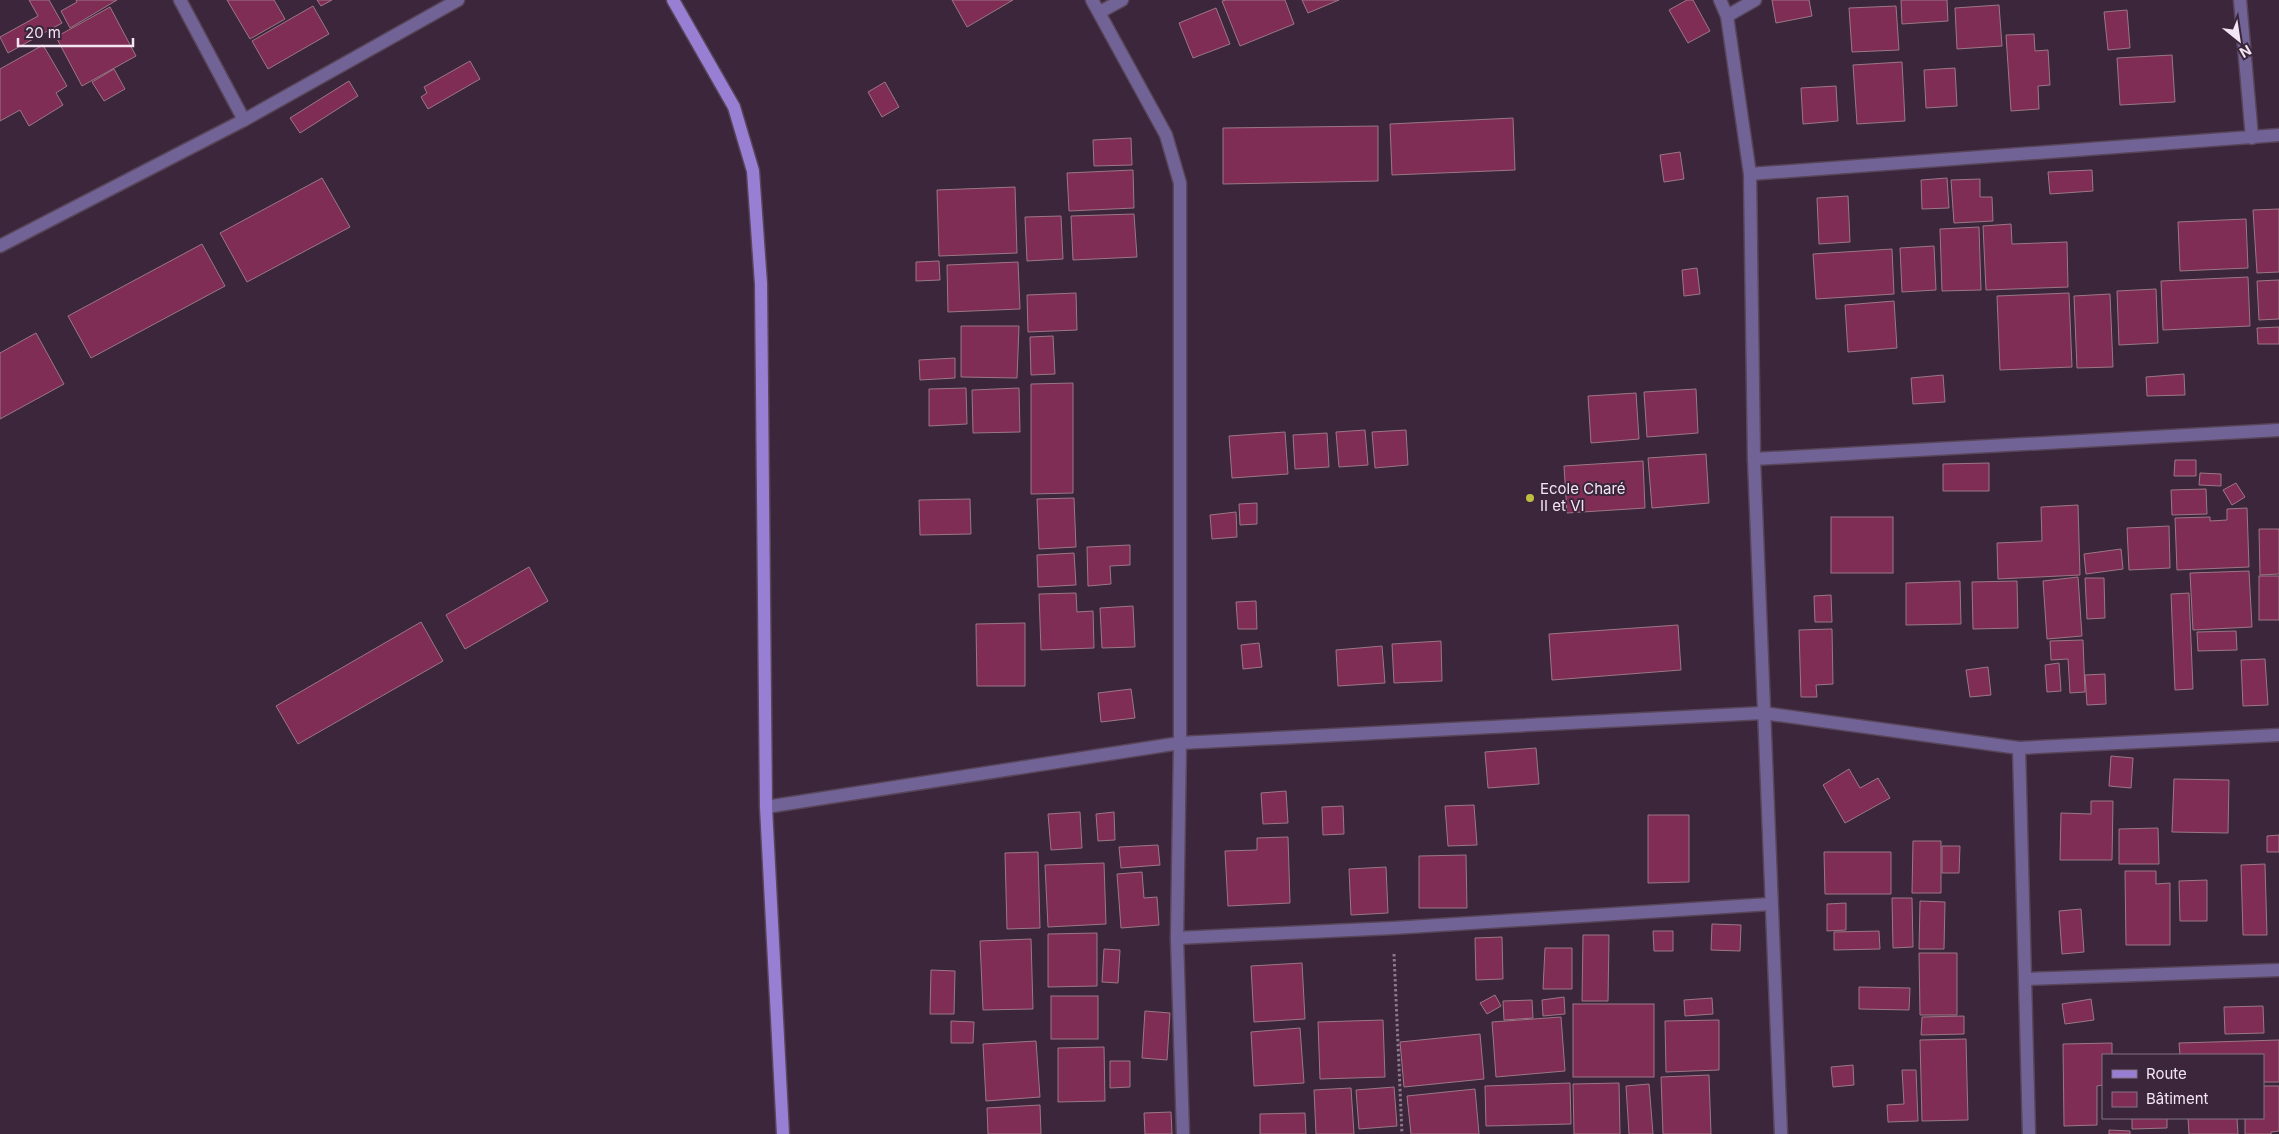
<svg xmlns="http://www.w3.org/2000/svg" width="2279" height="1134" font-family="Inter,sans-serif">
<style>
.building{fill:#802d55;stroke:#9b7785}
.lines{fill:none;stroke-linecap:round;stroke-linejoin:round}
.street-casing{stroke:#584559;stroke-width:15}
.secondary-casing{stroke:#584559;stroke-width:15}
.path{stroke:#8b798c;stroke-width:3;stroke-dasharray:2.5 2.5;stroke-linecap:butt}
.street{stroke:#726397;stroke-width:12}
.secondary{stroke:#987fd3;stroke-width:12}
.poi-dot{fill:#bfbe41;stroke:#3b263c;stroke-width:2}
.labels{text-anchor:middle;stroke-width:4;stroke-linejoin:round;paint-order:stroke}
.poi-label{font-size:15px;fill:#f3e5f3;stroke:#3b263c;text-anchor:start}
</style>
<rect width="100%" height="100%" fill="#3b263c"/>
<!-- building -->
<g class="building">
<path d="M 29,0 L 49,0 L 62,23 L 8,53 L 0,37 L 38,16 Z"/>
<path d="M 76,0 L 117,0 L 70,28 L 61,11 L 77,2 Z"/>
<path d="M 227,0 L 274,0 L 285,19 L 250,39 Z"/>
<path d="M 317,0 L 332,0 L 321,6 Z"/>
<path d="M 952,0 L 1013,0 L 967,27 Z"/>
<path d="M 1226,0 L 1285,0 L 1294,24 L 1240,46 L 1222,1 Z"/>
<path d="M 1302,0 L 1339,0 L 1308,13 Z"/>
<path d="M 1687,0 L 1693,0 L 1710,31 L 1688,43 L 1669,10 Z"/>
<path d="M 1772,0 L 1809,0 L 1812,16 L 1776,23 Z"/>
<path d="M 1901,0 L 1947,0 L 1948,21 L 1902,24 Z"/>
<path d="M 1999,5 L 2002,46 L 1957,49 L 1955,8 Z"/>
<path d="M 313,6 L 329,34 L 268,69 L 252,41 Z"/>
<path d="M 1896,6 L 1899,50 L 1852,52 L 1849,8 Z"/>
<path d="M 110,7 L 136,56 L 82,86 L 56,37 Z"/>
<path d="M 1216,8 L 1230,44 L 1193,58 L 1179,23 Z"/>
<path d="M 2127,10 L 2130,48 L 2108,50 L 2104,12 Z"/>
<path d="M 2034,34 L 2035,51 L 2048,50 L 2050,85 L 2038,86 L 2039,109 L 2011,111 L 2006,35 Z"/>
<path d="M 43,45 L 67,86 L 56,93 L 63,105 L 29,126 L 20,110 L 0,121 L 0,69 Z"/>
<path d="M 2172,55 L 2175,102 L 2120,105 L 2117,58 Z"/>
<path d="M 470,61 L 480,79 L 428,109 L 421,97 L 427,93 L 424,87 Z"/>
<path d="M 1902,62 L 1905,121 L 1857,124 L 1853,65 Z"/>
<path d="M 1955,68 L 1957,106 L 1926,108 L 1924,70 Z"/>
<path d="M 114,69 L 125,89 L 104,101 L 92,82 Z"/>
<path d="M 349,81 L 358,96 L 300,133 L 290,118 Z"/>
<path d="M 885,82 L 899,107 L 882,117 L 868,92 Z"/>
<path d="M 1836,86 L 1838,121 L 1803,124 L 1801,88 Z"/>
<path d="M 1513,118 L 1515,170 L 1392,175 L 1390,124 Z"/>
<path d="M 1378,126 L 1378,181 L 1223,184 L 1223,128 Z"/>
<path d="M 1131,138 L 1132,165 L 1094,166 L 1093,140 Z"/>
<path d="M 1680,152 L 1684,179 L 1664,182 L 1660,155 Z"/>
<path d="M 1133,170 L 1134,208 L 1069,211 L 1067,173 Z"/>
<path d="M 2092,170 L 2093,191 L 2050,194 L 2048,172 Z"/>
<path d="M 322,178 L 350,227 L 247,282 L 220,233 Z"/>
<path d="M 1947,178 L 1949,208 L 1922,209 L 1921,180 Z"/>
<path d="M 1980,179 L 1980,197 L 1992,197 L 1993,221 L 1954,223 L 1951,180 Z"/>
<path d="M 1015,187 L 1017,253 L 939,256 L 937,190 Z"/>
<path d="M 1848,196 L 1850,242 L 1819,244 L 1817,198 Z"/>
<path d="M 2279,209 L 2279,272 L 2257,273 L 2253,210 Z"/>
<path d="M 1134,214 L 1137,257 L 1073,260 L 1071,216 Z"/>
<path d="M 1061,216 L 1063,259 L 1027,261 L 1025,217 Z"/>
<path d="M 2246,219 L 2248,268 L 2180,271 L 2178,222 Z"/>
<path d="M 2011,224 L 2012,244 L 2067,242 L 2068,287 L 1986,290 L 1983,226 Z"/>
<path d="M 1979,227 L 1981,290 L 1942,291 L 1940,229 Z"/>
<path d="M 202,244 L 225,286 L 91,358 L 68,316 Z"/>
<path d="M 1934,246 L 1936,290 L 1902,292 L 1900,248 Z"/>
<path d="M 1892,249 L 1894,294 L 1816,299 L 1813,254 Z"/>
<path d="M 939,261 L 940,280 L 916,281 L 916,262 Z"/>
<path d="M 1018,262 L 1020,309 L 948,312 L 947,265 Z"/>
<path d="M 1697,268 L 1700,294 L 1684,296 L 1682,270 Z"/>
<path d="M 2248,277 L 2250,326 L 2163,330 L 2161,281 Z"/>
<path d="M 2279,280 L 2279,319 L 2259,320 L 2257,281 Z"/>
<path d="M 2156,289 L 2158,343 L 2119,345 L 2117,291 Z"/>
<path d="M 1076,293 L 1077,330 L 1028,332 L 1027,295 Z"/>
<path d="M 2069,293 L 2072,367 L 2000,370 L 1997,296 Z"/>
<path d="M 2110,294 L 2113,367 L 2077,368 L 2074,296 Z"/>
<path d="M 1894,301 L 1897,348 L 1848,352 L 1845,305 Z"/>
<path d="M 961,326 L 1019,326 L 1017,378 L 961,377 Z"/>
<path d="M 2279,327 L 2279,344 L 2258,344 L 2257,328 Z"/>
<path d="M 36,333 L 64,384 L 0,419 L 0,353 Z"/>
<path d="M 1053,336 L 1055,374 L 1031,375 L 1030,337 Z"/>
<path d="M 955,358 L 955,378 L 920,380 L 919,360 Z"/>
<path d="M 2184,374 L 2185,395 L 2147,396 L 2146,377 Z"/>
<path d="M 1943,375 L 1945,402 L 1913,404 L 1911,378 Z"/>
<path d="M 1073,383 L 1073,493 L 1031,494 L 1031,384 Z"/>
<path d="M 966,388 L 967,424 L 929,426 L 929,389 Z"/>
<path d="M 1019,388 L 1020,432 L 973,433 L 972,390 Z"/>
<path d="M 1696,389 L 1698,433 L 1647,437 L 1644,392 Z"/>
<path d="M 1636,393 L 1639,439 L 1591,443 L 1588,396 Z"/>
<path d="M 1365,430 L 1368,465 L 1339,467 L 1336,432 Z"/>
<path d="M 1406,430 L 1408,465 L 1375,468 L 1372,432 Z"/>
<path d="M 1285,432 L 1288,474 L 1232,478 L 1229,436 Z"/>
<path d="M 1327,433 L 1329,467 L 1295,469 L 1293,435 Z"/>
<path d="M 1706,454 L 1709,503 L 1652,508 L 1648,458 Z"/>
<path d="M 2175,460 L 2196,460 L 2196,476 L 2174,476 Z"/>
<path d="M 1643,461 L 1645,508 L 1567,513 L 1564,466 Z"/>
<path d="M 1989,463 L 1989,491 L 1943,491 L 1943,464 Z"/>
<path d="M 2200,473 L 2221,474 L 2221,486 L 2199,485 Z"/>
<path d="M 2236,483 L 2245,497 L 2232,505 L 2223,490 Z"/>
<path d="M 2206,489 L 2207,514 L 2172,515 L 2171,490 Z"/>
<path d="M 1074,498 L 1076,547 L 1039,549 L 1037,499 Z"/>
<path d="M 970,499 L 971,534 L 920,535 L 919,500 Z"/>
<path d="M 1257,503 L 1257,524 L 1240,525 L 1239,504 Z"/>
<path d="M 2078,505 L 2080,575 L 1998,579 L 1997,543 L 2042,541 L 2041,507 Z"/>
<path d="M 2247,508 L 2249,567 L 2177,570 L 2175,518 L 2210,517 L 2210,521 L 2227,520 L 2227,509 Z"/>
<path d="M 1236,512 L 1237,537 L 1212,539 L 1210,515 Z"/>
<rect x="1831" y="517" width="62" height="56"/>
<path d="M 2169,526 L 2170,568 L 2129,570 L 2127,528 Z"/>
<path d="M 2259,529 L 2279,529 L 2279,574 L 2260,575 Z"/>
<path d="M 1130,545 L 1130,565 L 1110,566 L 1111,584 L 1088,586 L 1087,547 Z"/>
<path d="M 2121,549 L 2123,569 L 2086,574 L 2084,554 Z"/>
<path d="M 1074,553 L 1076,585 L 1038,587 L 1037,555 Z"/>
<path d="M 529,567 L 548,601 L 465,649 L 446,615 Z"/>
<path d="M 2249,571 L 2252,627 L 2193,630 L 2190,573 Z"/>
<rect x="2259" y="576" width="20" height="44"/>
<path d="M 2078,577 L 2082,636 L 2047,639 L 2043,581 Z"/>
<path d="M 2085,578 L 2104,578 L 2105,618 L 2087,619 Z"/>
<path d="M 1960,581 L 1961,624 L 1906,625 L 1906,583 Z"/>
<path d="M 2017,581 L 2018,628 L 1973,629 L 1972,582 Z"/>
<path d="M 1076,593 L 1077,612 L 1093,611 L 1094,648 L 1041,650 L 1039,594 Z"/>
<path d="M 2189,593 L 2193,689 L 2175,690 L 2171,594 Z"/>
<path d="M 1831,595 L 1832,622 L 1815,622 L 1814,596 Z"/>
<path d="M 1256,601 L 1257,629 L 1238,629 L 1236,602 Z"/>
<path d="M 1133,606 L 1135,647 L 1102,648 L 1100,608 Z"/>
<path d="M 421,622 L 443,661 L 298,744 L 276,706 Z"/>
<path d="M 1025,623 L 1025,686 L 977,686 L 976,624 Z"/>
<path d="M 1678,625 L 1681,670 L 1552,680 L 1549,634 Z"/>
<path d="M 1832,629 L 1833,684 L 1816,685 L 1817,697 L 1801,697 L 1799,630 Z"/>
<path d="M 2236,631 L 2237,650 L 2198,651 L 2197,632 Z"/>
<path d="M 2083,640 L 2085,692 L 2070,693 L 2068,659 L 2051,660 L 2050,641 Z"/>
<path d="M 1441,641 L 1442,681 L 1394,683 L 1392,644 Z"/>
<path d="M 1259,643 L 1262,667 L 1243,669 L 1241,645 Z"/>
<path d="M 1382,646 L 1385,683 L 1338,686 L 1336,650 Z"/>
<path d="M 2265,659 L 2268,705 L 2243,706 L 2241,660 Z"/>
<path d="M 2059,663 L 2061,691 L 2047,692 L 2045,665 Z"/>
<path d="M 1988,667 L 1991,695 L 1970,697 L 1966,670 Z"/>
<path d="M 2105,674 L 2106,704 L 2087,705 L 2085,675 Z"/>
<path d="M 1131,689 L 1135,718 L 1101,722 L 1098,693 Z"/>
<path d="M 1536,748 L 1539,784 L 1488,788 L 1485,752 Z"/>
<path d="M 2111,756 L 2133,758 L 2131,788 L 2109,786 Z"/>
<path d="M 1849,769 L 1860,788 L 1878,778 L 1890,798 L 1845,823 L 1823,785 Z"/>
<path d="M 2174,779 L 2229,780 L 2228,833 L 2172,832 Z"/>
<path d="M 1286,791 L 1288,823 L 1263,824 L 1261,793 Z"/>
<path d="M 2091,801 L 2113,801 L 2112,860 L 2060,860 L 2061,813 L 2091,814 Z"/>
<path d="M 1474,805 L 1477,845 L 1448,846 L 1445,806 Z"/>
<path d="M 1343,806 L 1344,834 L 1323,835 L 1322,807 Z"/>
<path d="M 1080,812 L 1082,848 L 1051,850 L 1048,814 Z"/>
<path d="M 1114,812 L 1115,840 L 1098,841 L 1096,814 Z"/>
<path d="M 1648,815 L 1689,815 L 1689,882 L 1648,883 Z"/>
<path d="M 2158,828 L 2159,864 L 2119,864 L 2119,829 Z"/>
<path d="M 2279,835 L 2279,852 L 2267,852 L 2267,836 Z"/>
<path d="M 1288,837 L 1290,903 L 1228,906 L 1225,851 L 1257,850 L 1257,838 Z"/>
<path d="M 1913,841 L 1941,841 L 1941,893 L 1912,893 Z"/>
<path d="M 1158,845 L 1160,865 L 1121,868 L 1119,847 Z"/>
<path d="M 1942,846 L 1960,846 L 1959,873 L 1942,873 Z"/>
<path d="M 1038,852 L 1040,928 L 1007,929 L 1005,853 Z"/>
<path d="M 1824,852 L 1891,852 L 1891,894 L 1825,894 Z"/>
<path d="M 1466,855 L 1467,908 L 1419,908 L 1419,856 Z"/>
<path d="M 1104,863 L 1106,924 L 1048,927 L 1045,865 Z"/>
<path d="M 2265,864 L 2267,935 L 2243,935 L 2241,865 Z"/>
<path d="M 1386,867 L 1388,913 L 1351,915 L 1349,869 Z"/>
<path d="M 2125,871 L 2156,871 L 2156,884 L 2170,883 L 2170,945 L 2126,945 Z"/>
<path d="M 1142,872 L 1144,898 L 1157,897 L 1159,925 L 1121,928 L 1117,874 Z"/>
<path d="M 2207,880 L 2207,921 L 2180,921 L 2179,881 Z"/>
<path d="M 1892,898 L 1912,898 L 1913,947 L 1893,948 Z"/>
<path d="M 1920,901 L 1945,902 L 1944,949 L 1919,949 Z"/>
<path d="M 1846,903 L 1846,930 L 1827,931 L 1827,904 Z"/>
<path d="M 2081,909 L 2084,952 L 2062,954 L 2059,911 Z"/>
<path d="M 1712,924 L 1741,925 L 1740,951 L 1711,950 Z"/>
<path d="M 1653,931 L 1673,931 L 1673,951 L 1654,951 Z"/>
<path d="M 1879,931 L 1880,949 L 1834,950 L 1834,932 Z"/>
<path d="M 1097,933 L 1097,986 L 1048,987 L 1048,934 Z"/>
<path d="M 1583,935 L 1609,935 L 1608,1001 L 1582,1001 Z"/>
<path d="M 1502,937 L 1503,979 L 1476,980 L 1475,938 Z"/>
<path d="M 1031,939 L 1033,1009 L 983,1010 L 980,941 Z"/>
<path d="M 1545,948 L 1572,948 L 1572,989 L 1543,989 Z"/>
<path d="M 1104,949 L 1120,950 L 1118,983 L 1102,982 Z"/>
<path d="M 1919,953 L 1957,953 L 1957,1015 L 1920,1015 Z"/>
<path d="M 1302,963 L 1305,1019 L 1254,1022 L 1251,966 Z"/>
<path d="M 931,970 L 955,971 L 954,1014 L 930,1014 Z"/>
<path d="M 1859,987 L 1910,988 L 1909,1010 L 1859,1009 Z"/>
<path d="M 1495,995 L 1501,1006 L 1487,1014 L 1480,1003 Z"/>
<rect x="1051" y="996" width="47" height="43"/>
<path d="M 1564,997 L 1565,1014 L 1543,1016 L 1542,1000 Z"/>
<path d="M 1712,998 L 1713,1014 L 1685,1016 L 1684,1000 Z"/>
<path d="M 2091,999 L 2094,1020 L 2065,1024 L 2062,1004 Z"/>
<path d="M 1532,1000 L 1533,1018 L 1504,1020 L 1503,1001 Z"/>
<rect x="1573" y="1004" width="81" height="73"/>
<path d="M 2263,1006 L 2264,1033 L 2225,1034 L 2224,1007 Z"/>
<path d="M 1145,1011 L 1170,1013 L 1167,1060 L 1142,1058 Z"/>
<path d="M 1964,1016 L 1964,1034 L 1921,1035 L 1922,1017 Z"/>
<path d="M 1561,1017 L 1565,1071 L 1496,1077 L 1492,1022 Z"/>
<path d="M 1383,1020 L 1385,1077 L 1320,1079 L 1318,1022 Z"/>
<path d="M 1719,1020 L 1719,1070 L 1666,1072 L 1665,1021 Z"/>
<path d="M 951,1021 L 974,1022 L 973,1043 L 951,1043 Z"/>
<path d="M 1300,1028 L 1304,1083 L 1254,1086 L 1251,1032 Z"/>
<path d="M 1480,1034 L 1484,1079 L 1404,1087 L 1400,1042 Z"/>
<path d="M 1966,1039 L 1968,1120 L 1922,1121 L 1920,1040 Z"/>
<path d="M 2279,1040 L 2279,1082 L 2263,1082 L 2263,1055 L 2180,1055 L 2179,1043 Z"/>
<path d="M 1036,1041 L 1040,1097 L 986,1101 L 983,1044 Z"/>
<path d="M 2112,1043 L 2112,1055 L 2103,1055 L 2103,1085 L 2097,1086 L 2097,1125 L 2064,1126 L 2063,1044 Z"/>
<path d="M 1104,1047 L 1105,1101 L 1058,1102 L 1058,1048 Z"/>
<path d="M 1110,1061 L 1130,1061 L 1130,1087 L 1110,1088 Z"/>
<path d="M 1853,1065 L 1854,1085 L 1833,1087 L 1831,1067 Z"/>
<path d="M 1902,1070 L 1916,1070 L 1918,1121 L 1888,1122 L 1887,1105 L 1904,1104 Z"/>
<path d="M 1709,1075 L 1711,1134 L 1663,1134 L 1661,1077 Z"/>
<path d="M 1570,1083 L 1571,1124 L 1486,1126 L 1485,1086 Z"/>
<path d="M 1619,1083 L 1620,1134 L 1574,1134 L 1573,1084 Z"/>
<path d="M 1649,1084 L 1653,1134 L 1629,1134 L 1626,1086 Z"/>
<path d="M 2263,1086 L 2279,1086 L 2279,1131 L 2271,1132 L 2271,1134 L 2245,1134 L 2245,1118 L 2263,1118 Z"/>
<path d="M 1394,1087 L 1397,1126 L 1359,1129 L 1356,1090 Z"/>
<path d="M 1351,1088 L 1354,1134 L 1316,1134 L 1314,1090 Z"/>
<path d="M 1475,1089 L 1479,1134 L 1411,1134 L 1407,1096 Z"/>
<path d="M 1040,1105 L 1041,1134 L 988,1134 L 987,1108 Z"/>
<path d="M 1171,1112 L 1172,1134 L 1145,1134 L 1144,1113 Z"/>
<path d="M 1305,1113 L 1306,1134 L 1260,1134 L 1260,1114 Z"/>
<path d="M 2132,1118 L 2167,1118 L 2167,1128 L 2132,1129 Z"/>
<path d="M 2188,1118 L 2237,1118 L 2238,1134 L 2189,1134 Z"/>
<path d="M 2109,1130 L 2130,1131 L 2130,1134 L 2109,1134 Z"/>
</g>
<g class="lines">
<defs>
<g id="street">
<path d="M 180,0 L 244,120"/>
<path d="M 1092,0 L 1166,135 L 1180,183 L 1180,743 L 1177,938 L 1183,1134"/>
<path d="M 1720,0 L 1727,16 L 1750,174 L 1754,459 L 1781,1134"/>
<path d="M 2240,0 L 2252,138"/>
<path d="M 1100,12 L 1122,0"/>
<path d="M 1727,16 L 1755,0"/>
<path d="M 1750,174 L 2279,135"/>
<path d="M 0,246 L 244,120 L 458,0"/>
<path d="M 1754,459 L 2279,430"/>
<path d="M 2019,748 L 2029,1134"/>
<path d="M 766,807 L 1180,743 L 1763,713 L 2019,748 L 2279,735"/>
<path d="M 1177,938 L 1393,928 L 1771,904"/>
<path d="M 2026,979 L 2279,970"/>
</g>
<path id="secondary" d="M 673,0 L 734,107 L 753,171 L 761,284 L 766,807 L 783,1134"/>
</defs>
<!-- street casing -->
<use href="#street" class="street-casing"/>
<!-- secondary casing -->
<use href="#secondary" class="secondary-casing"/>
<!-- path -->
<path class="path" d="M 1394,954 L 1402,1134"/>
<!-- street -->
<use href="#street" class="street"/>
<!-- secondary -->
<use href="#secondary" class="secondary"/>
</g>
<!-- markers -->
<circle class="poi-dot" cx="1530" cy="498" r="5"/>
<g class="labels">
<!-- poi labels -->
<g class="poi-label">
<text x="1540" y="494">Ecole Charé<tspan x="1540" dy="17">II et VI</tspan></text>
</g>
</g>
<!-- legend -->
<rect x="2102" y="1054" width="162" height="65" fill="#3b263c" stroke="#857285"/>
<rect x="2112" y="1070" width="25" height="8" fill="#987fd3" stroke="#857285"/>
<text x="2146" y="1079" font-size="15" fill="#f3e5f3">Route</text>
<rect x="2112" y="1092" width="25" height="15" fill="#802d55" stroke="#857285"/>
<text x="2146" y="1104" font-size="15" fill="#f3e5f3">Bâtiment</text>
<!-- north arrow -->
<g transform="translate(2239 40) rotate(150)" stroke="#3b263c" stroke-width="4" paint-order="stroke">
<path d="M0-4L9 19L0 12L-9 19Z" fill="#f3e5f3"/>
<text y="-8" font-size="14" font-weight="bold" text-anchor="middle" fill="#f3e5f3">N</text>
</g>
<!-- scale -->
<path d="M18 38v8h115v-8" fill="none" stroke="#f3e5f3" stroke-width="2.5"/>
<text x="25" y="38" font-size="15" fill="#f3e5f3" stroke="#3b263c" stroke-width="4" paint-order="stroke">20 m</text>
</svg>
